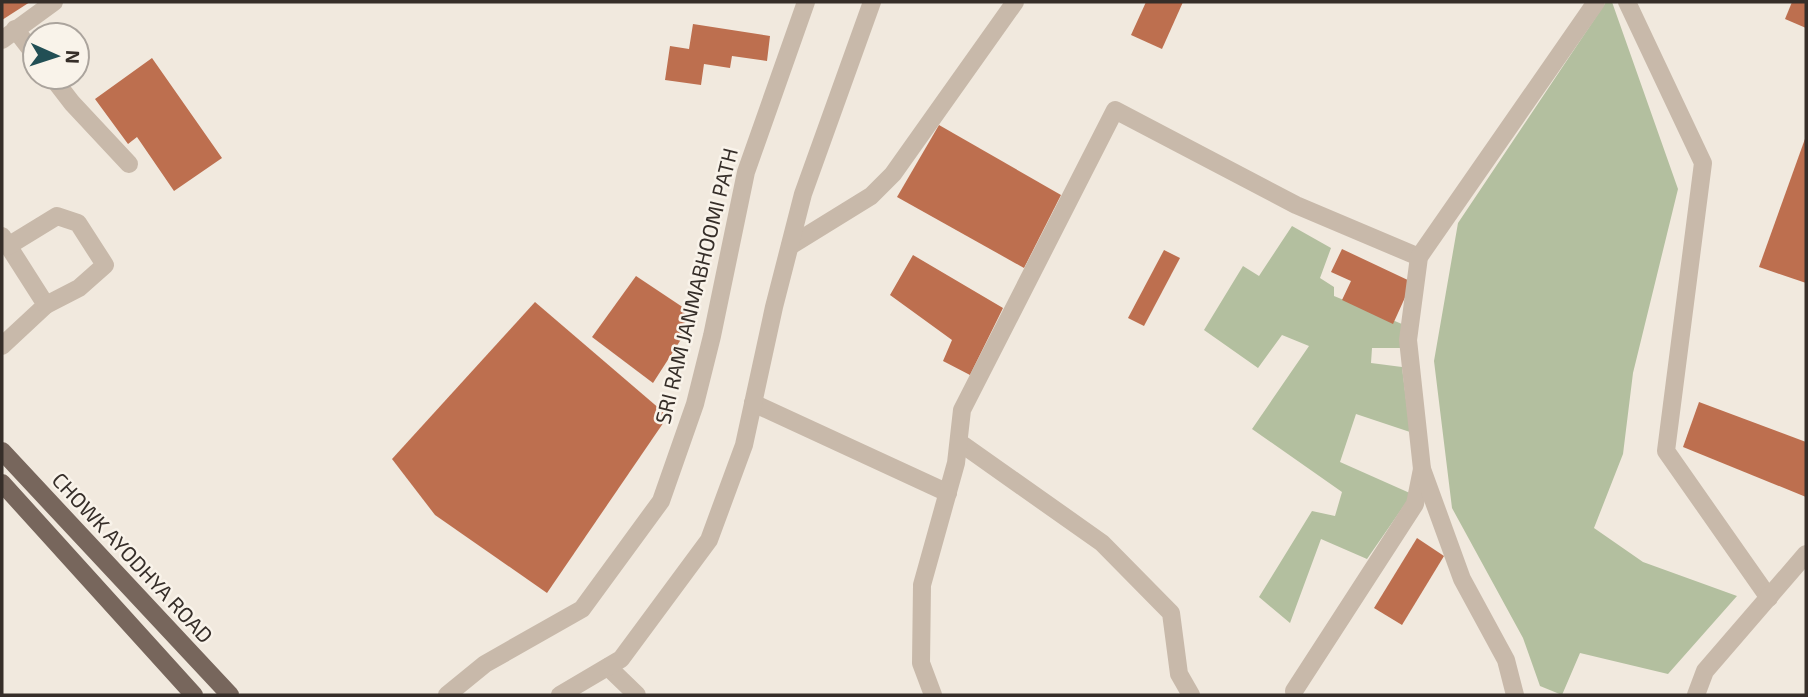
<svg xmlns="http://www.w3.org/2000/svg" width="1808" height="697" font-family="'Exo 2',sans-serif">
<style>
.green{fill:#b3bf9f}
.building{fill:#bd6f4f}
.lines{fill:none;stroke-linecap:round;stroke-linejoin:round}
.minor{stroke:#c8b9aa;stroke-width:18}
.major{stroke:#77665c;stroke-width:18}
.labels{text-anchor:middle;stroke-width:5;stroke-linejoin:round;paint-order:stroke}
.street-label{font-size:21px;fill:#362e29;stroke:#f9f3ea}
</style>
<rect width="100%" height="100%" fill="#f1e9de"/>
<!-- green -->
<g class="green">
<path d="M 1606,2 L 1612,2 L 1678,189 L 1633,373 L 1623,454 L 1594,528 L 1643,562 L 1737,596 L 1668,674 L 1580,653 L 1562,695 L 1540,686 L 1523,638 L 1452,508 L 1434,361 L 1458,223 Z"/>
<path d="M 1292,226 L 1331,248 L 1320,278 L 1334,287 L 1334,296 L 1402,324 L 1400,348 L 1372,348 L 1371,363 L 1402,367 L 1410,432 L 1356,414 L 1340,462 L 1412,494 L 1367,559 L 1321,539 L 1290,623 L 1259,597 L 1312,511 L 1335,516 L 1342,492 L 1252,429 L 1309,346 L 1282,335 L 1258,368 L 1204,330 L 1243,266 L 1259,276 Z"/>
</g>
<!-- building -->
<g class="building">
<path d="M 2,2 L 30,2 L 2,20 Z"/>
<path d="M 1146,2 L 1183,2 L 1162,49 L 1131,35 Z"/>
<path d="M 1792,2 L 1806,2 L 1806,28 L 1785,19 Z"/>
<path d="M 693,24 L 770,36 L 767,61 L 732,56 L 730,68 L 704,64 L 701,85 L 665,80 L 670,46 L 689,49 Z"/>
<path d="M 152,58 L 222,158 L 174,191 L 137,137 L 128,144 L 95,99 Z"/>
<path d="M 939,125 L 1061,195 L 1024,268 L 897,197 Z"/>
<path d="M 1806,136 L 1806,283 L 1759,267 Z"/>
<path d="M 1342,249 L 1412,282 L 1393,324 L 1342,300 L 1351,281 L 1331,272 Z"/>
<path d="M 1164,250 L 1180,258 L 1144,326 L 1128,318 Z"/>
<path d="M 913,255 L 1003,308 L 970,375 L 943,361 L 952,340 L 890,295 Z"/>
<path d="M 636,276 L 696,316 L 653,383 L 592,337 Z"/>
<path d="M 535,302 L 668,416 L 547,593 L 435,515 L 392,459 Z"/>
<path d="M 1699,402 L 1806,442 L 1806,497 L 1683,447 Z"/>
<path d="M 1417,538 L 1444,556 L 1402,625 L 1374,608 Z"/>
</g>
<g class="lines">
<!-- minor -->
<g class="minor">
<path d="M 1627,2 L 1703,163 L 1666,451 L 1769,598"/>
<path d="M 15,29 L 35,55"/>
<path d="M 2,40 L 54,2"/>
<path d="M 52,77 L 72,103 L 129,164"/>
<path d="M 2,236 L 46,305 L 2,346"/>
<path d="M 8,246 L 57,216 L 78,223 L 105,265 L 79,288 L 46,305"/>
<path d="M 790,246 L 871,196 L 893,174 L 1015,2"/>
<path d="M 753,403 L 948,493"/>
<path d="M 959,442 L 1102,543 L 1171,613 L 1179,674 L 1191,695"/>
<path d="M 608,667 L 637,695"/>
<path d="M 1294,691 L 1415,504 L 1422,469"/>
<path d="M 447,695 L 485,664 L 582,609 L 661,501 L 695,404 L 712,336 L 746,172 L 806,2"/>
<path d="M 560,695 L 621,659 L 709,540 L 744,445 L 774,307 L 803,194 L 872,2"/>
<path d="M 933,695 L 921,663 L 922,585 L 956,463 L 962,410 L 1115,110 L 1296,205 L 1419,257"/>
<path d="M 1515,695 L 1506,660 L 1462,579 L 1422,469 L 1408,340 L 1419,257 L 1596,2"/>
<path d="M 1696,695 L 1705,671 L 1806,554"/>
</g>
<!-- major -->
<g class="major">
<path d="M 2,451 L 230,695"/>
<path d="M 2,483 L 194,695"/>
</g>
</g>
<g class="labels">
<!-- street labels -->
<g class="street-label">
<text transform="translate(697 286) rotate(-76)" y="7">SRI RAM JANMABHOOMI PATH</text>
<text transform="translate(132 558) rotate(47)" y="7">CHOWK AYODHYA ROAD</text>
</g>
</g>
<!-- border -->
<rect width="1808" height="697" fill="none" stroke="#362e29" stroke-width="7"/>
<!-- north arrow -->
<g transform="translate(56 56) rotate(93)"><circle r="33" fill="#f9f3ea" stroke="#aba49d" stroke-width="2"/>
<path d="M0-5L12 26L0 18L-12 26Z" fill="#224f55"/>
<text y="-10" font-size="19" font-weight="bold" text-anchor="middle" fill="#362e29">N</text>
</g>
</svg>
